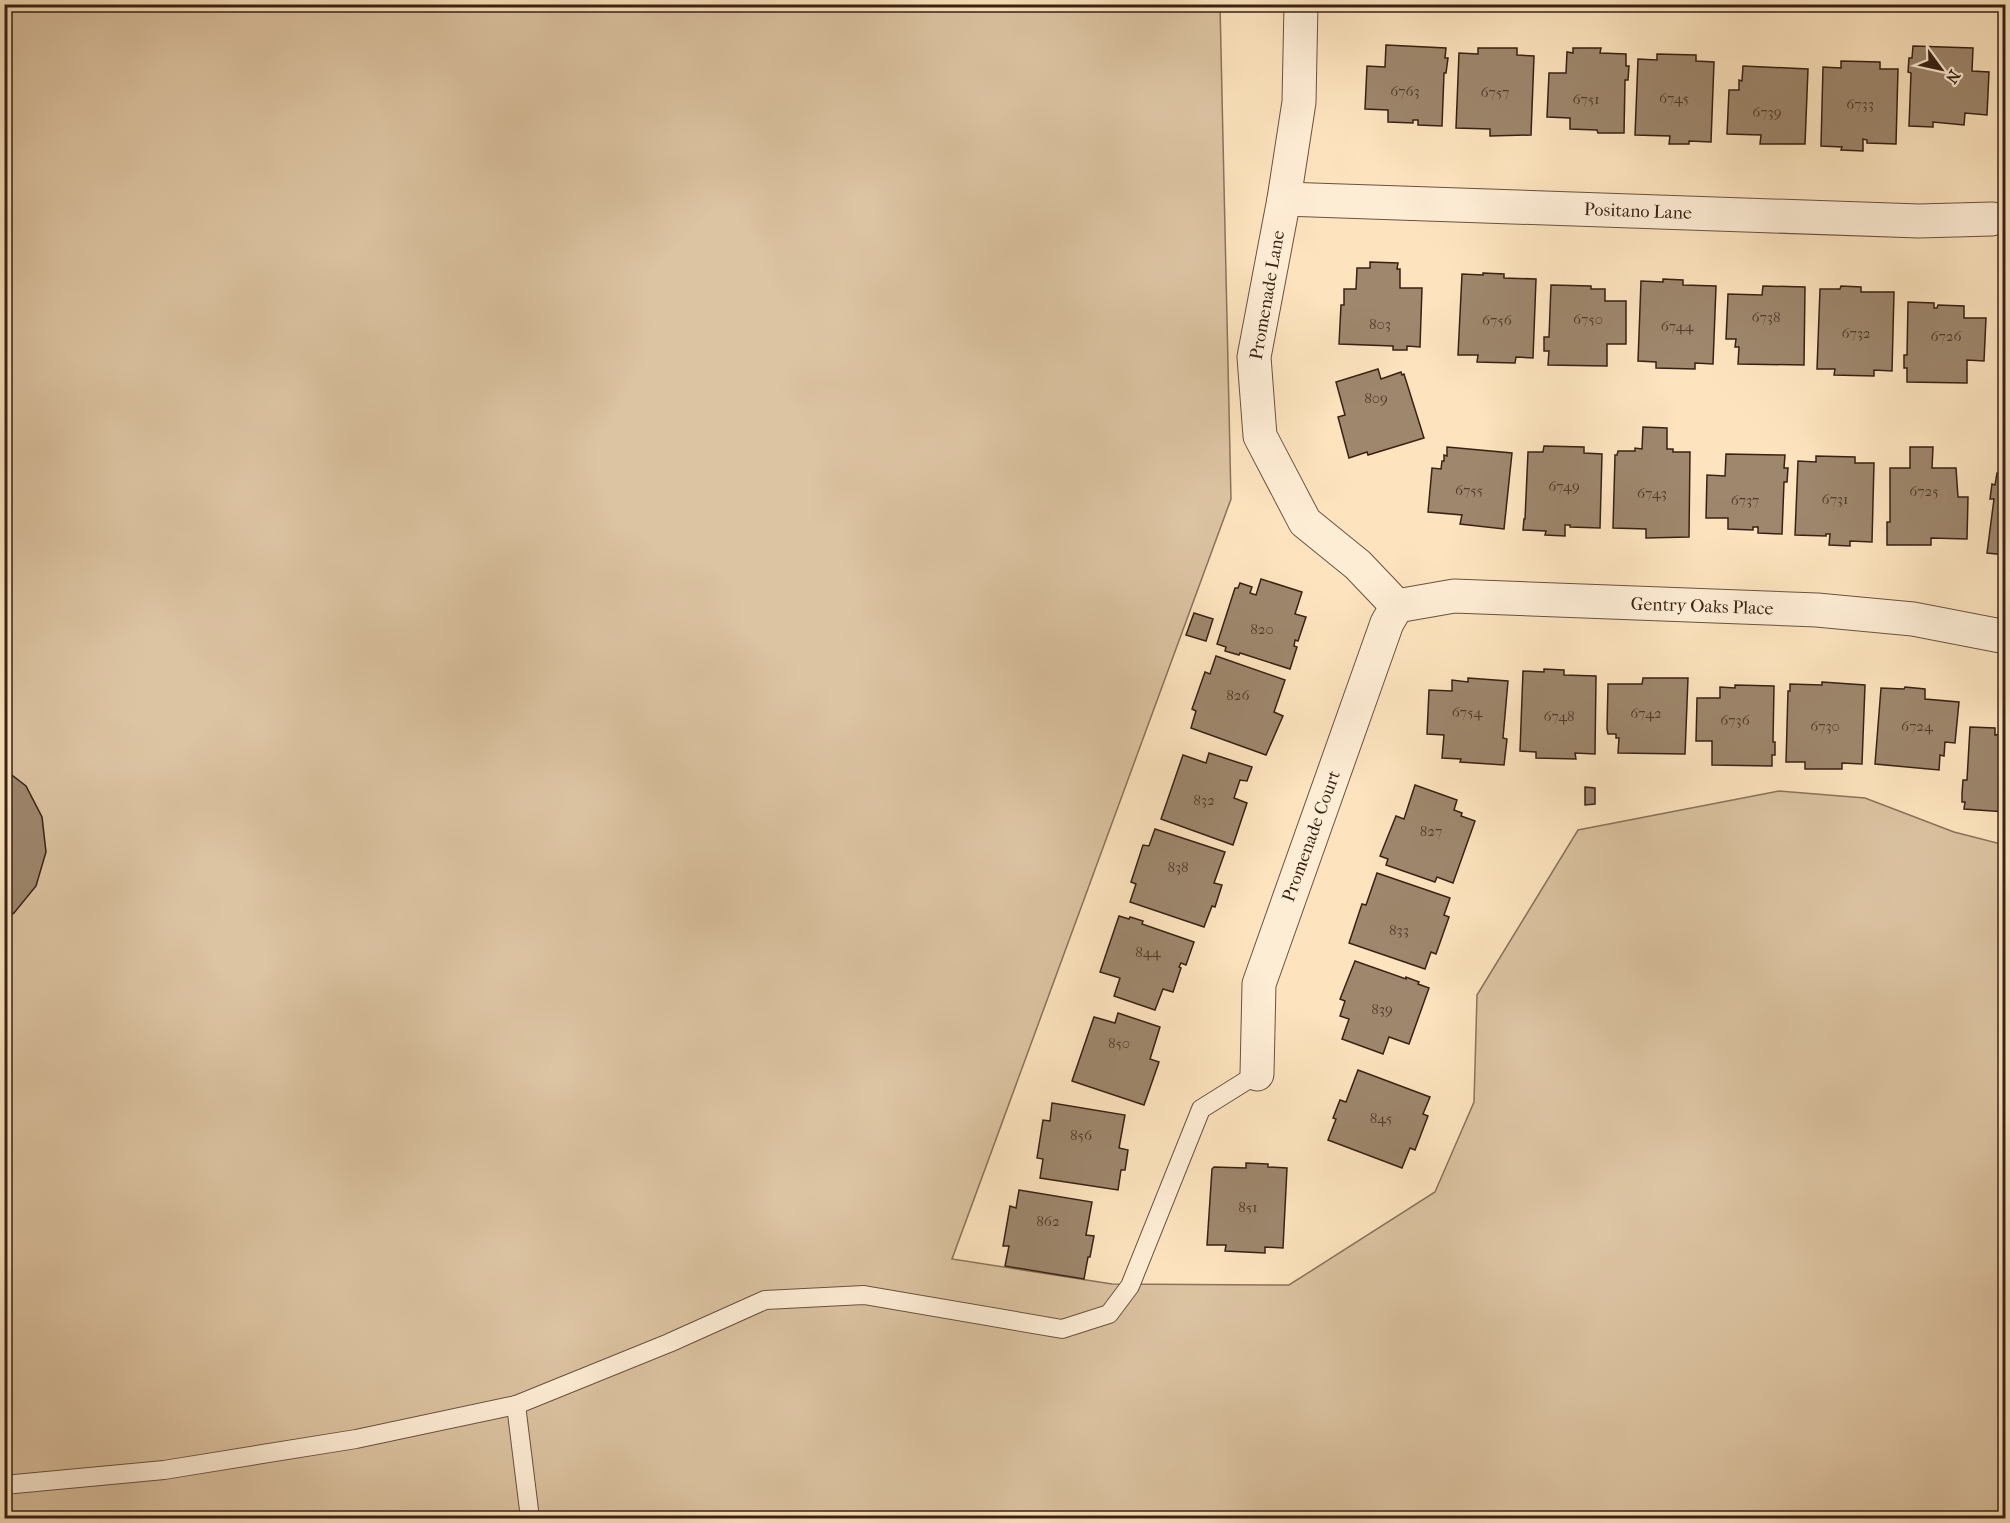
<svg xmlns="http://www.w3.org/2000/svg" width="2010" height="1523" font-family="'IM FELL French Canon',serif">
<style>
.green{fill:#dcc3a1;stroke:#8a725b;stroke-width:1.5}
.building{fill:#9e876d;stroke:#382215;stroke-width:1.5}
.lines{fill:none;stroke-linecap:round;stroke-linejoin:round}
.lane-casing{stroke:#69523f;stroke-width:20}
.street-casing{stroke:#69523f;stroke-width:35}
.lane{stroke:#feedd5;stroke-width:18}
.street{stroke:#feedd5;stroke-width:33}
.labels{text-anchor:middle;stroke-width:4.5;stroke-linejoin:round;paint-order:stroke}
.number-label{font-size:15px;fill:#523b2b}
.street-label{font-size:18px;fill:#382215;stroke:#feedd5}
</style>
<rect width="100%" height="100%" fill="#fde4be"/>
<filter id="stains"><feTurbulence type="fractalNoise" baseFrequency=".00333" numOctaves="4"/><feColorMatrix values="0 0 0 0 .2 0 0 0 0 .09 0 0 0 0 .02 0 0 0 .5 -.17"/></filter>
<radialGradient id="worn" r=".72"><stop offset=".6" stop-color="#630" stop-opacity="0"/><stop offset="1" stop-color="#630" stop-opacity=".3"/></radialGradient>
<!-- green -->
<path class="green" d="M 5,5 L 1220,5 L 1231,499 L 952,1259 L 1112,1284 L 1289,1285 L 1435,1192 L 1474,1102 L 1477,995 L 1578,830 L 1779,791 L 1865,798 L 1954,832 L 2005,845 L 2005,1518 L 5,1518 Z"/>
<!-- building -->
<g class="building">
<path d="M 2003,43 L 2006,43 L 2006,118 L 2000,118 Z"/>
<path d="M 1386,45 L 1446,48 L 1445,58 L 1448,58 L 1446,73 L 1444,73 L 1442,126 L 1418,125 L 1418,120 L 1413,120 L 1413,123 L 1388,122 L 1388,110 L 1365,109 L 1367,66 L 1385,67 Z"/>
<path d="M 1913,46 L 1973,48 L 1972,71 L 1989,72 L 1987,115 L 1965,113 L 1964,125 L 1933,122 L 1933,127 L 1909,126 L 1911,73 L 1908,72 L 1909,58 L 1912,58 Z"/>
<path d="M 1478,48 L 1517,48 L 1517,55 L 1534,56 L 1531,135 L 1490,136 L 1490,129 L 1456,128 L 1459,53 L 1478,54 Z"/>
<path d="M 1573,48 L 1601,48 L 1600,53 L 1626,54 L 1626,66 L 1629,66 L 1628,80 L 1625,80 L 1624,133 L 1598,133 L 1597,130 L 1570,129 L 1570,118 L 1547,117 L 1549,73 L 1566,73 L 1567,52 L 1573,53 Z"/>
<path d="M 1657,54 L 1696,55 L 1696,61 L 1714,62 L 1711,142 L 1689,141 L 1689,144 L 1669,144 L 1670,136 L 1635,135 L 1638,59 L 1657,60 Z"/>
<path d="M 1841,61 L 1880,62 L 1880,69 L 1898,69 L 1896,144 L 1867,143 L 1867,140 L 1863,139 L 1863,151 L 1841,150 L 1842,147 L 1821,146 L 1823,67 L 1841,68 Z"/>
<path d="M 1743,66 L 1808,69 L 1805,144 L 1760,144 L 1761,135 L 1727,134 L 1729,90 L 1739,90 L 1739,80 L 1742,81 Z"/>
<path d="M 1370,262 L 1398,263 L 1397,269 L 1400,269 L 1400,288 L 1422,288 L 1420,347 L 1407,346 L 1407,350 L 1393,350 L 1393,346 L 1339,344 L 1341,305 L 1344,305 L 1344,289 L 1356,289 L 1357,268 L 1370,268 Z"/>
<path d="M 1483,273 L 1504,274 L 1504,278 L 1536,279 L 1533,358 L 1516,357 L 1515,363 L 1477,362 L 1478,355 L 1458,355 L 1462,274 L 1483,275 Z"/>
<path d="M 1663,279 L 1683,280 L 1683,285 L 1716,286 L 1713,364 L 1695,363 L 1695,369 L 1656,368 L 1656,362 L 1638,361 L 1641,281 L 1663,282 Z"/>
<path d="M 1551,285 L 1591,286 L 1591,289 L 1605,289 L 1605,301 L 1626,301 L 1626,344 L 1607,344 L 1607,366 L 1548,365 L 1549,351 L 1544,351 L 1544,337 L 1549,337 Z"/>
<path d="M 1763,286 L 1805,287 L 1804,365 L 1738,364 L 1739,347 L 1735,347 L 1736,339 L 1726,339 L 1728,294 L 1762,295 Z"/>
<path d="M 1841,286 L 1861,287 L 1861,292 L 1894,292 L 1892,371 L 1874,370 L 1874,376 L 1834,375 L 1835,369 L 1817,369 L 1820,289 L 1840,289 Z"/>
<path d="M 1908,302 L 1934,303 L 1934,308 L 1937,308 L 1938,305 L 1964,306 L 1964,318 L 1986,318 L 1984,361 L 1967,360 L 1967,383 L 1907,382 L 1907,368 L 1904,368 L 1904,355 L 1907,355 Z"/>
<rect x="2003" y="312" width="3" height="78"/>
<path d="M 1378,369 L 1381,379 L 1401,372 L 1402,375 L 1404,374 L 1424,438 L 1368,455 L 1367,452 L 1349,458 L 1338,417 L 1345,415 L 1336,382 Z"/>
<path d="M 1643,427 L 1667,428 L 1667,449 L 1673,449 L 1673,452 L 1690,452 L 1689,537 L 1646,538 L 1646,529 L 1613,528 L 1615,455 L 1617,455 L 1618,451 L 1635,451 L 1635,448 L 1642,449 Z"/>
<path d="M 1544,446 L 1584,447 L 1584,453 L 1602,454 L 1600,528 L 1570,527 L 1570,525 L 1565,525 L 1565,536 L 1545,535 L 1546,531 L 1523,530 L 1524,519 L 1525,519 L 1528,452 L 1543,452 Z"/>
<path d="M 1447,447 L 1512,453 L 1504,529 L 1460,524 L 1462,515 L 1428,512 L 1432,468 L 1441,469 L 1442,461 L 1444,461 L 1444,455 L 1447,456 Z"/>
<path d="M 1910,447 L 1933,447 L 1932,468 L 1956,468 L 1958,497 L 1968,497 L 1967,539 L 1931,538 L 1931,545 L 1887,545 L 1887,522 L 1890,522 L 1890,468 L 1910,468 Z"/>
<path d="M 1726,454 L 1785,455 L 1784,468 L 1788,468 L 1787,482 L 1784,482 L 1782,534 L 1758,533 L 1758,527 L 1753,527 L 1753,530 L 1728,529 L 1728,518 L 1706,518 L 1707,475 L 1725,476 Z"/>
<path d="M 1816,456 L 1855,457 L 1855,463 L 1874,463 L 1872,542 L 1850,541 L 1850,546 L 1829,545 L 1830,534 L 1826,534 L 1826,536 L 1795,535 L 1798,461 L 1816,462 Z"/>
<path d="M 1997,473 L 2006,474 L 2006,555 L 1987,553 L 1994,499 L 1990,499 L 1992,484 L 1995,485 Z"/>
<path d="M 1261,579 L 1302,592 L 1295,614 L 1306,617 L 1298,641 L 1295,640 L 1294,646 L 1297,647 L 1290,669 L 1240,653 L 1239,655 L 1225,651 L 1226,647 L 1217,644 L 1235,588 L 1238,588 L 1240,583 L 1252,587 L 1250,593 L 1256,595 Z"/>
<path d="M 1194,613 L 1213,619 L 1206,641 L 1186,635 Z"/>
<path d="M 1216,656 L 1285,680 L 1274,712 L 1283,716 L 1266,755 L 1191,728 L 1196,711 L 1192,709 L 1205,672 L 1210,674 Z"/>
<path d="M 1544,669 L 1564,670 L 1564,675 L 1596,676 L 1595,754 L 1575,753 L 1576,759 L 1536,758 L 1536,752 L 1520,751 L 1523,671 L 1544,672 Z"/>
<path d="M 1468,678 L 1508,681 L 1503,738 L 1507,739 L 1504,765 L 1460,762 L 1461,759 L 1442,758 L 1444,735 L 1427,734 L 1429,690 L 1452,691 L 1452,680 L 1468,682 Z"/>
<path d="M 1643,678 L 1688,678 L 1685,754 L 1618,753 L 1619,738 L 1616,738 L 1616,734 L 1608,734 L 1607,729 L 1608,684 L 1642,684 Z"/>
<path d="M 1822,682 L 1865,685 L 1862,764 L 1842,763 L 1842,769 L 1805,769 L 1805,762 L 1786,762 L 1788,691 L 1790,691 L 1790,684 L 1822,685 Z"/>
<path d="M 1735,685 L 1774,686 L 1773,742 L 1775,742 L 1775,755 L 1772,755 L 1772,766 L 1712,765 L 1712,741 L 1696,741 L 1697,698 L 1720,698 L 1720,687 L 1735,688 Z"/>
<path d="M 1905,687 L 1925,689 L 1925,699 L 1959,702 L 1955,743 L 1945,742 L 1944,756 L 1940,755 L 1939,770 L 1875,764 L 1881,688 L 1904,689 Z"/>
<path d="M 1970,727 L 1995,728 L 1995,735 L 2006,733 L 2006,812 L 1964,809 L 1965,802 L 1962,802 L 1962,794 L 1963,780 L 1967,780 Z"/>
<path d="M 1209,753 L 1252,767 L 1247,781 L 1240,780 L 1234,798 L 1247,803 L 1233,845 L 1161,819 L 1183,755 L 1206,763 Z"/>
<path d="M 4,769 L 26,786 L 42,817 L 46,852 L 36,886 L 14,913 L 4,919 Z"/>
<path d="M 1415,785 L 1457,800 L 1454,810 L 1462,813 L 1461,816 L 1475,821 L 1453,883 L 1437,877 L 1435,882 L 1386,865 L 1388,859 L 1380,856 L 1396,816 L 1404,819 Z"/>
<path d="M 1585,787 L 1595,788 L 1595,804 L 1585,805 Z"/>
<path d="M 1155,829 L 1225,852 L 1214,883 L 1222,885 L 1215,907 L 1212,906 L 1204,927 L 1130,902 L 1136,884 L 1131,882 L 1143,845 L 1149,846 Z"/>
<path d="M 1377,873 L 1450,898 L 1444,915 L 1449,917 L 1436,954 L 1431,952 L 1425,969 L 1349,943 L 1362,904 L 1366,905 Z"/>
<path d="M 1119,916 L 1129,919 L 1130,917 L 1143,921 L 1142,924 L 1194,942 L 1186,965 L 1181,963 L 1179,967 L 1181,968 L 1173,992 L 1163,989 L 1155,1010 L 1114,996 L 1120,978 L 1100,972 Z"/>
<path d="M 1355,961 L 1406,979 L 1406,977 L 1419,982 L 1418,984 L 1429,988 L 1409,1044 L 1389,1037 L 1383,1054 L 1342,1039 L 1349,1019 L 1340,1016 L 1345,1001 L 1340,999 Z"/>
<path d="M 1118,1013 L 1160,1027 L 1150,1059 L 1159,1062 L 1144,1105 L 1072,1081 L 1094,1017 L 1115,1023 Z"/>
<path d="M 1358,1070 L 1430,1097 L 1423,1114 L 1428,1116 L 1415,1150 L 1410,1148 L 1402,1168 L 1328,1140 L 1336,1119 L 1333,1118 L 1340,1100 L 1346,1102 Z"/>
<path d="M 1052,1103 L 1125,1115 L 1119,1148 L 1128,1150 L 1125,1170 L 1121,1170 L 1118,1190 L 1040,1178 L 1043,1159 L 1037,1158 L 1043,1120 L 1050,1121 Z"/>
<path d="M 1246,1163 L 1268,1164 L 1268,1167 L 1287,1168 L 1283,1248 L 1265,1247 L 1265,1253 L 1225,1251 L 1226,1245 L 1207,1245 L 1212,1169 L 1214,1167 L 1246,1168 Z"/>
<path d="M 1019,1190 L 1092,1202 L 1086,1235 L 1094,1236 L 1090,1257 L 1088,1257 L 1084,1279 L 1005,1266 L 1009,1246 L 1003,1246 L 1010,1206 L 1016,1208 Z"/>
</g>
<g class="lines">
<defs>
<g id="lane">
<path d="M 516,1405 L 530,1518"/>
<path d="M 4,1485 L 164,1470 L 356,1439 L 516,1405 L 669,1343 L 765,1300 L 864,1295 L 1062,1329 L 1109,1314 L 1130,1286 L 1201,1109 L 1257,1074"/>
</g>
<g id="street">
<path d="M 1301,4 L 1299,102 L 1284,199 L 1254,357 L 1260,436 L 1305,522 L 1358,565 L 1397,606"/>
<path d="M 1284,199 L 1919,221 L 1992,219"/>
<path d="M 1397,606 L 1454,596 L 1817,610 L 1913,619 L 2006,637"/>
<path d="M 1257,1074 L 1259,984 L 1387,623 L 1397,606"/>
</g>
</defs>
<!-- lane casing -->
<use href="#lane" class="lane-casing"/>
<!-- street casing -->
<use href="#street" class="street-casing"/>
<!-- lane -->
<use href="#lane" class="lane"/>
<!-- street -->
<use href="#street" class="street"/>
</g>
<g class="labels">
<!-- number labels -->
<g class="number-label">
<text x="1405" y="96">6763</text>
<text x="1495" y="97">6757</text>
<text x="1674" y="103">6745</text>
<text x="1586" y="104">6751</text>
<text x="1860" y="109">6733</text>
<text x="1767" y="117">6739</text>
<text x="1766" y="322">6738</text>
<text x="1588" y="324">6750</text>
<text x="1497" y="325">6756</text>
<text x="1380" y="329">803</text>
<text x="1677" y="331">6744</text>
<text x="1856" y="338">6732</text>
<text x="1946" y="341">6726</text>
<text x="1376" y="403">809</text>
<text x="1564" y="491">6749</text>
<text x="1469" y="495">6755</text>
<text x="1924" y="496">6725</text>
<text x="1652" y="498">6743</text>
<text x="1835" y="504">6731</text>
<text x="1745" y="505">6737</text>
<text x="1262" y="634">820</text>
<text x="1238" y="700">826</text>
<text x="1467" y="717">6754</text>
<text x="1646" y="718">6742</text>
<text x="1559" y="721">6748</text>
<text x="1735" y="725">6736</text>
<text x="1825" y="731">6730</text>
<text x="1917" y="731">6724</text>
<text x="1204" y="805">832</text>
<text x="1431" y="836">827</text>
<text x="1178" y="872">838</text>
<text x="1399" y="935">833</text>
<text x="1148" y="957">844</text>
<text x="1382" y="1014">839</text>
<text x="1119" y="1048">850</text>
<text x="1381" y="1123">845</text>
<text x="1081" y="1140">856</text>
<text x="1248" y="1212">851</text>
<text x="1048" y="1226">862</text>
</g>
<!-- street labels -->
<g class="street-label">
<text transform="translate(1638 211) rotate(2)" y="6">Positano Lane</text>
<text transform="translate(1267 295) rotate(-80)" y="6">Promenade Lane</text>
<text transform="translate(1702 606) rotate(2)" y="6">Gentry Oaks Place</text>
<text transform="translate(1311 836) rotate(-70)" y="6">Promenade Court</text>
</g>
</g>
<!-- margin -->
<rect width="2010" height="1523" fill="none" stroke="#fde4be" stroke-width="24"/>
<rect x="6" y="6" width="1998" height="1511" fill="none" stroke="#382215" stroke-width="3"/>
<rect x="12" y="12" width="1986" height="1499" fill="none" stroke="#382215" stroke-width="1.5"/>
<!-- north arrow -->
<g transform="translate(1941 69) rotate(123)" stroke="#feedd5" stroke-width="4.5" paint-order="stroke">
<path d="M0-4.5L10 22L0 15L-10 22Z" fill="#382215"/>
<text y="-9" font-size="16" font-weight="bold" text-anchor="middle" fill="#382215">N</text>
</g>
<rect width="100%" height="100%" filter="url(#stains)"/>
<rect width="100%" height="100%" fill="url(#worn)"/>
</svg>
